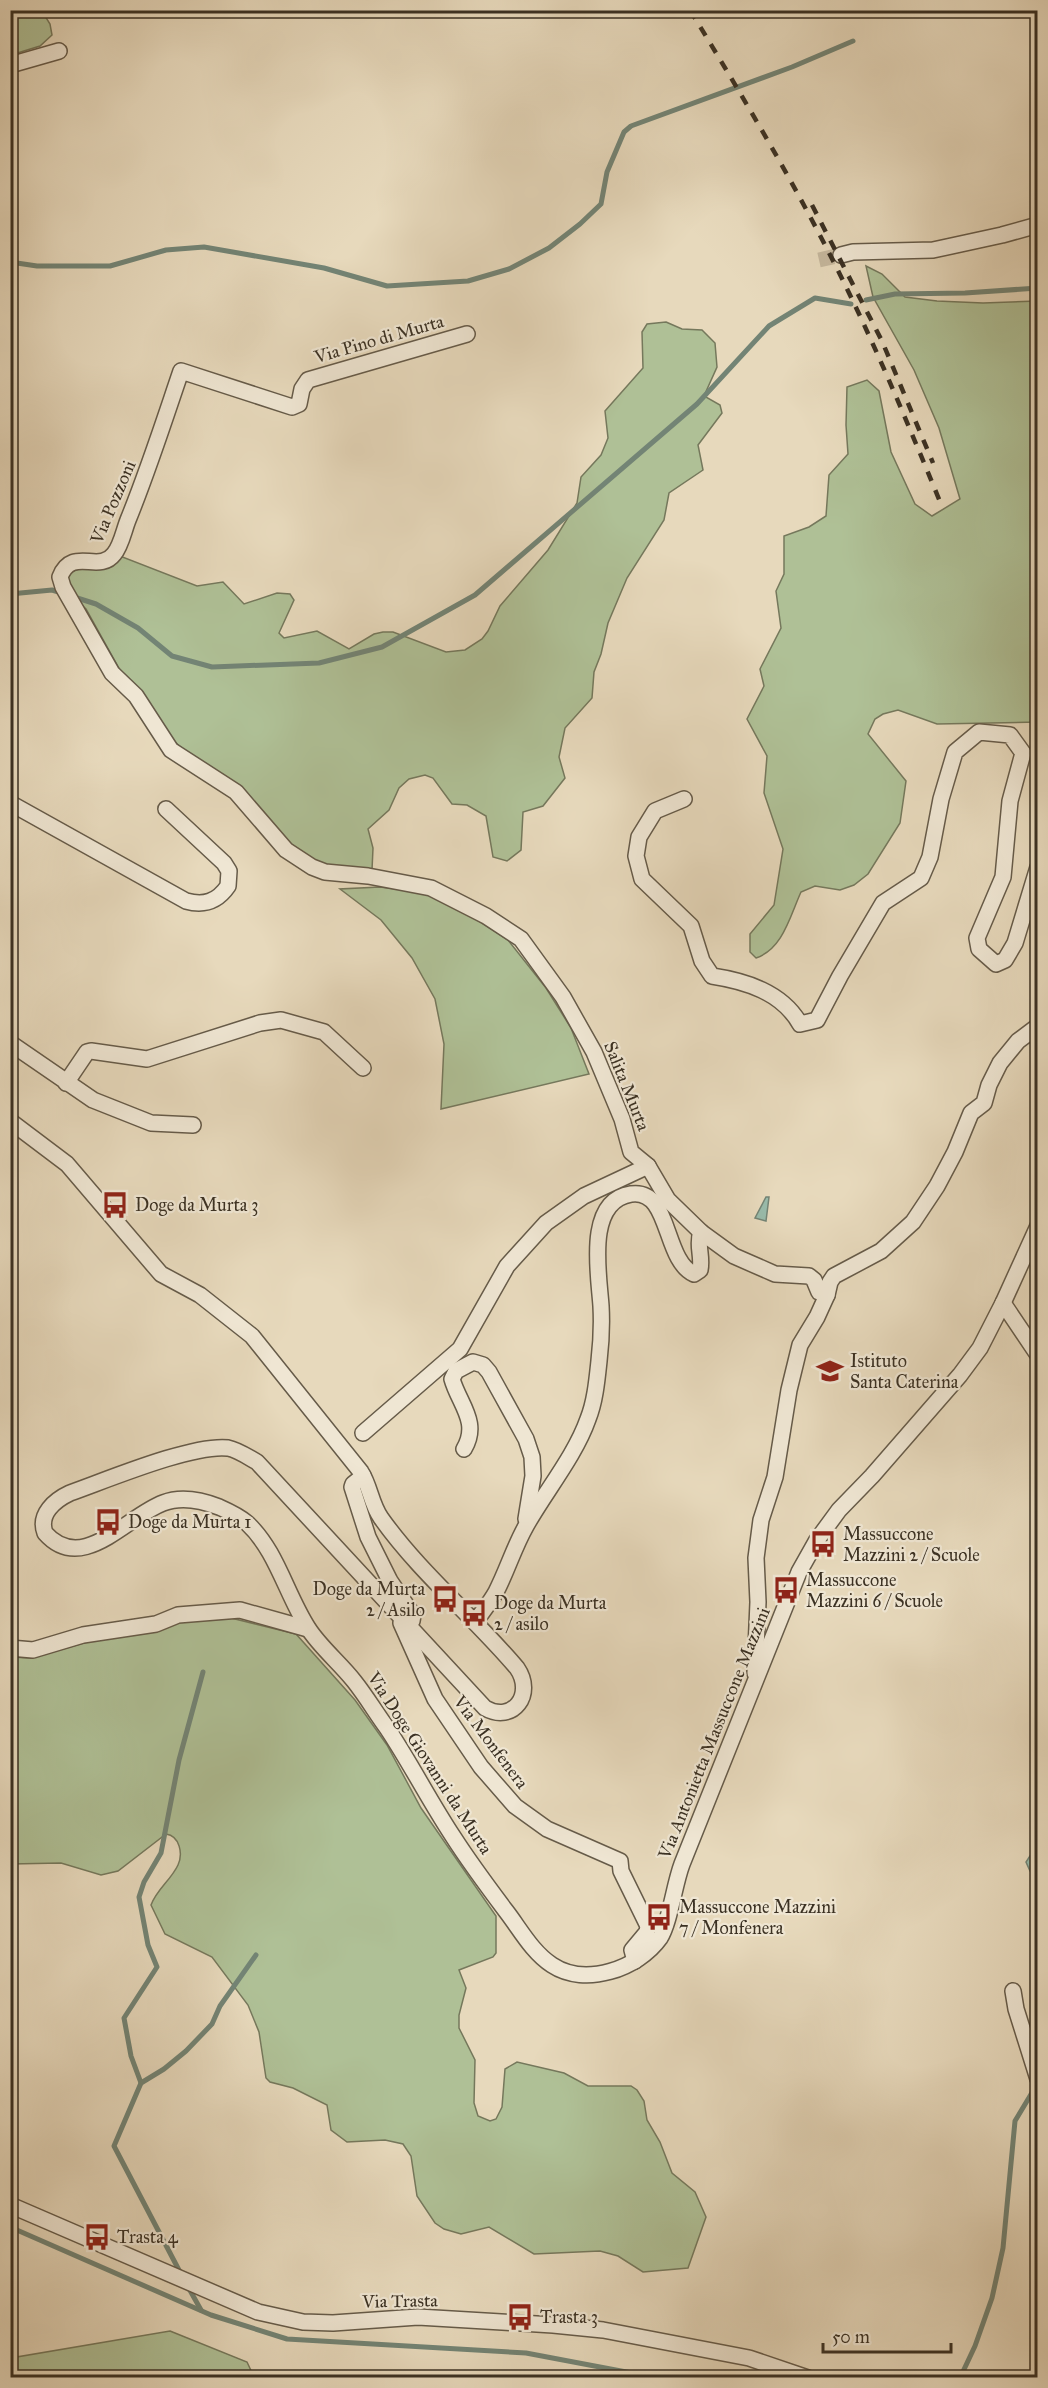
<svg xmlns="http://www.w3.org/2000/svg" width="1048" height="2388" font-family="'IM FELL Great Primer',serif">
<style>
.green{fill:#afc096;stroke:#75785c;stroke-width:1.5}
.water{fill:#98bbab;stroke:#738475;stroke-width:1.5}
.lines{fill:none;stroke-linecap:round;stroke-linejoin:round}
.stream{stroke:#738475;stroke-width:5}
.street-tunnel{stroke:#c5b79d;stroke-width:15;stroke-dasharray:15 8;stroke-linecap:butt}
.street-casing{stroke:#665b49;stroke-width:18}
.street{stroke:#efe6d3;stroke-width:15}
.rail{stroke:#3b3123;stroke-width:4.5;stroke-dasharray:10 10;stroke-linecap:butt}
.labels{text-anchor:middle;stroke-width:4.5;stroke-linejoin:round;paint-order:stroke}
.street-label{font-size:18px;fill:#3b3123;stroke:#efe6d3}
.poi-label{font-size:18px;fill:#3b3123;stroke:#efe6d3;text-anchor:start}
</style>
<rect width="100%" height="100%" fill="#e7d9bc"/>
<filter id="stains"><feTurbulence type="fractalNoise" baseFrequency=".00333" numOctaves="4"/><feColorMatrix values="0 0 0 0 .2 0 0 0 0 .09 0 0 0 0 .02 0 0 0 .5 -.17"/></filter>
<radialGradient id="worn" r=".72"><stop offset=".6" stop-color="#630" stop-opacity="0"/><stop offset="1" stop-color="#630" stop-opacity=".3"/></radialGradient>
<!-- green -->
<g class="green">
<path d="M 11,10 L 42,11 L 50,24 L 52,35 L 40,46 L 11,55 Z"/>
<path d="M 866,266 L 882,274 L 905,297 L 937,301 L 983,303 L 1037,301 L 1037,722 L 937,724 L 898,710 L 883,714 L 875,719 L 868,734 L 906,781 L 900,823 L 868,874 L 854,885 L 840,890 L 815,886 L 801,892 C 790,916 783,949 756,958 L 750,952 L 750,934 L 774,905 L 783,849 L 764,793 L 767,756 L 747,719 L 764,686 L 760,669 L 781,628 L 776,591 L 784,574 L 784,536 L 809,527 L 826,516 L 829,475 L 848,454 L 846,425 L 847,387 L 867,380 L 879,391 L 891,452 L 915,504 L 932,516 L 960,499 L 939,428 L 914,370 L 873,297 Z"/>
<path d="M 666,322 L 682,329 L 702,330 L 715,343 L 717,367 L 704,396 L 720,405 L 722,413 L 698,445 L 703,470 L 669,493 L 664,520 L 627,578 L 608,623 L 601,654 L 594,672 L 592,698 L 565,728 L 559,757 L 565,778 L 543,806 L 523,812 L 521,850 L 507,861 L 493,857 L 486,816 L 467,805 L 452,804 L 433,778 L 425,775 L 409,779 L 399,788 L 389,810 L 368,829 L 373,848 L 372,870 L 331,870 L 285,842 L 175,742 L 141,693 L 120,670 L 86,609 L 73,597 L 67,577 L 73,571 L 120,556 L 197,586 L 223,582 L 244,604 L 277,593 L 290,594 L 294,600 L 279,633 L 284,638 L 317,631 L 349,649 L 374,634 L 383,632 L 393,632 L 446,652 L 465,650 L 482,639 L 488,631 L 500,606 L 548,550 L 577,503 L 581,477 L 601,455 L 608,438 L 605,411 L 643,368 L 642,332 L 647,324 Z"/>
<path d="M 380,887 L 420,892 L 456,906 L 508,940 L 546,988 L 571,1028 L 589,1074 L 441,1109 L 444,1044 L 435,999 L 412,958 L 381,920 L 340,889 Z"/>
<path d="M 227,1617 L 296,1634 L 355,1700 L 387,1745 L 421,1808 L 496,1916 L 496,1953 L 493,1957 L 459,1970 L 466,1988 L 459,2015 L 459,2028 L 475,2060 L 474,2103 L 478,2116 L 490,2121 L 496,2119 L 502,2107 L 505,2069 L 517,2062 L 564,2073 L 588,2086 L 631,2086 L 637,2090 L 644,2101 L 647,2120 L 660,2142 L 672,2173 L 695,2192 L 706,2217 L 688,2268 L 643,2272 L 618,2256 L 600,2251 L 534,2254 L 489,2227 L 461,2234 L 444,2229 L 435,2223 L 417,2196 L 411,2156 L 403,2144 L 385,2140 L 347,2142 L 331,2130 L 327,2105 L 293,2088 L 270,2082 L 266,2078 L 259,2032 L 248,2005 L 212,1957 L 165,1934 L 151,1905 C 157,1889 171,1880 178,1865 C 183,1854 180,1836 166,1834 L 118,1871 L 101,1875 L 61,1863 L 11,1864 L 10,1657 L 31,1658 L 98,1639 L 186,1619 Z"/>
<path d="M 170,2331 L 247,2362 L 254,2377 L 11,2377 L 11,2358 Z"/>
</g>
<!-- water -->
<g class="water">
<path d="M 766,1197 L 769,1197 L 766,1221 L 755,1218 Z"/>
<path d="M 1037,1845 L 1037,1871 L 1030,1871 L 1026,1862 Z"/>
</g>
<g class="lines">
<!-- stream -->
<g class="stream">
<path d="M 10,262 L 37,266 L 110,266 L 166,250 L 204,247 L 324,268 L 387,286 L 468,281 L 509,269 L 549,248 L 580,224 L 601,204 L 607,172 L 624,132 L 631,126 L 792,67 L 853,41"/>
<path d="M 866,300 L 895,294 L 965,293 L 1038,288"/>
<path d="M 10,594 L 52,590 L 62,593"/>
<path d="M 74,597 L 96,604 L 138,628 L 172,656 L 212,667 L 319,663 L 382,647 L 475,595 L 697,404 L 769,326 L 815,298 L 851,304"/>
<path d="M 141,2083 L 164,2069 L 186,2051 L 212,2024 L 220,2006 L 256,1955"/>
<path d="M 10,2227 L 211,2315 L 287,2339 L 526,2353 L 658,2378"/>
<path d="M 181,2274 L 114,2146 L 141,2083 L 131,2056 L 124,2018 L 157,1967 L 148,1945 L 139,1897 L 144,1882 L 161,1853 L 179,1760 L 203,1672"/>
<path d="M 187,2285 L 201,2310"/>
<path d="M 960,2378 L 975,2346 L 992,2298 L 1003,2248 L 1015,2121 L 1033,2091"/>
</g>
<!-- street-tunnel -->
<path class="street-tunnel" d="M 819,260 L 841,255"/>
<defs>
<g id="street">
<path d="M 10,65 L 59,51"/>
<path d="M 841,255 L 853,252 L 933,250 L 1002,235 L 1038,225"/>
<path d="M 467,334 L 308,380 L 302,389 L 299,404 L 292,407 L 181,371 C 164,421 148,471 128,520 C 124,530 121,546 114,554 C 99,574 72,546 60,577 L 63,587 L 112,673 L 136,696 L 171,750 L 236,792 L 286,850 L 312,867 L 325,872 L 368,876 L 431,888 L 486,916 L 521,939 L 563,997 L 594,1052 L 622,1119 L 631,1152 L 648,1166 L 668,1200 L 701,1232 L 734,1256 L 775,1274 L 809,1276 L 814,1280 L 819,1292 L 827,1295 L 830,1282 L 834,1276 L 881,1251 L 913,1222 L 937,1186 L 955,1152 L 971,1113 L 984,1103 L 989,1085 L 1000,1063 L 1018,1041 L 1038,1026"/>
<path d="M 684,799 L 655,811 L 639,837 L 636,856 L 642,879 L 691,926 L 702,961 L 712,976 C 745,981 782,992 800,1024 L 817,1020 L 840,976 L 883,903 L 921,878 L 930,857 L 941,799 L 955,752 L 979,732 L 1010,735 L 1023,753 L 1010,801 L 1003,877 L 977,938 L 979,949 L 996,964 L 1005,960 L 1015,943 L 1038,867"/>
<path d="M 10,803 L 186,901 C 204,906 217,902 228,886 L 229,871 L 224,863 L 166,809"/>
<path d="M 10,1043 L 93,1100 L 151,1123 L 193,1125"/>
<path d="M 66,1083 L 87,1052 L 91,1051 L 147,1059 L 260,1023 L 281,1020 L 324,1032 L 363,1068"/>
<path d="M 10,1121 L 67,1164 L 161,1274 L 200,1295 L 252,1336 L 361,1472 C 370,1486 371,1504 381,1518 C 420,1573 474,1617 517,1668 C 535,1694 513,1724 485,1708 L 257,1462 C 248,1457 238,1450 228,1448 C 192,1444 107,1480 70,1493 C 55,1500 38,1514 45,1533 C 82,1575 126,1517 163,1503 C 181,1496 201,1500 219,1507 C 228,1511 239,1516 247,1523 C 277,1551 286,1594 308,1628 C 320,1647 340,1663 354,1681 C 366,1696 376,1713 387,1728 C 411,1764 430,1802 454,1838 C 470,1863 488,1887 506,1911 C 520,1929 532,1952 552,1965 C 585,1987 638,1969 660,1938 C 670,1922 674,1885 682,1864 C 721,1767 760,1670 799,1572 L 817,1540 L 839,1510 L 872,1476 L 960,1375 L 980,1348 L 1003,1303 L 1038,1226"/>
<path d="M 1003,1303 L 1038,1355"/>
<path d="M 363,1433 L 460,1349 L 507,1266 L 546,1223 L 584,1196 L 648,1166"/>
<path d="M 464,1449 C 480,1422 459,1404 452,1379 L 456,1371 L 473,1362 L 483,1365 L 489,1372 L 526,1439 L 532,1457 L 533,1476 L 526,1519"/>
<path d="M 363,1476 L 353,1484 L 352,1487 L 368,1537 L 390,1581 L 413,1615 L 412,1621 L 407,1626"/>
<path d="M 475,1622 C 482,1612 490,1603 496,1592 C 507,1571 514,1547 526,1526 C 545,1492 575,1456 588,1419 C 595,1402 597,1380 599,1361 C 601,1344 602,1324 601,1306 C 599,1275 585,1201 631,1194 C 671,1188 663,1260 694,1274 L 700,1270 C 703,1256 696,1245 701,1232"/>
<path d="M 401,1623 L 435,1699 L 481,1767 L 515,1806 L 547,1829 L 620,1861 L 621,1871 L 648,1926 L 647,1932 L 632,1950 L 635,1961"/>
<path d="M 10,1648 L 33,1650 L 83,1635 L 156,1624 L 178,1615 L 240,1610 L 308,1629"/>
<path d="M 755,1673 L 758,1602 L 756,1558 L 761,1520 L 775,1477 L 789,1390 L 800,1345 L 817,1317 L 827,1295"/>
<path d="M 1013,1991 L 1016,2009 L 1038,2079"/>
<path d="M 10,2205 L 258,2312 L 303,2322 L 333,2323 L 418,2317 L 553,2325 L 603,2330 L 749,2358 L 808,2378"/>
</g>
</defs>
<!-- street casing -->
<use href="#street" class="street-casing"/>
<!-- street -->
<use href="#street" class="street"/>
<!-- rail -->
<g class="rail">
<path d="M 690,10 C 751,110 811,211 860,316 C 889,378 915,441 941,504"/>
<path d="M 812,205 L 882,341 L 933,463"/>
</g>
</g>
<!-- icons -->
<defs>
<symbol id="bus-bare" viewBox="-9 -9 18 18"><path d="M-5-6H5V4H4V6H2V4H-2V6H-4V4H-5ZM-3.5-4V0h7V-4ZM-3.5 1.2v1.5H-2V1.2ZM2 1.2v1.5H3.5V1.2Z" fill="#8f2418" stroke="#efe6d3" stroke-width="2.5" paint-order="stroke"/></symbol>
<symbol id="school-bare" viewBox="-9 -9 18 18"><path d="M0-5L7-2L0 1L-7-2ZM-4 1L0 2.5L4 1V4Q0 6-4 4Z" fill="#8f2418" stroke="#efe6d3" stroke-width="2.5" paint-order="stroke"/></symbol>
</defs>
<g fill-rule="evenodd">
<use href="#bus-bare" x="96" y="1186" width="38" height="38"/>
<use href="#school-bare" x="811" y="1352" width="38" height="38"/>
<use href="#bus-bare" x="89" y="1503" width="38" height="38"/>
<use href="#bus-bare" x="804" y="1525" width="38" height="38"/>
<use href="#bus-bare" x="767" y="1571" width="38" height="38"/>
<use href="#bus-bare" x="426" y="1580" width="38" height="38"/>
<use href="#bus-bare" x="455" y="1594" width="38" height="38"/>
<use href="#bus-bare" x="640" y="1898" width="38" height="38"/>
<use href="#bus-bare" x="78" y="2218" width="38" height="38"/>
<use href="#bus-bare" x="501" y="2298" width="38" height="38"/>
</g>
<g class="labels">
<!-- street labels -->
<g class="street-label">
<text transform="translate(379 339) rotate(-16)" y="6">Via Pino di Murta</text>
<text transform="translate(113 502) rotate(-67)" y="6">Via Pozzoni</text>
<text transform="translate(627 1086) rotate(68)" y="6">Salita Murta</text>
<text transform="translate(714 1733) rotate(-68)" y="6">Via Antonietta Massuccone Mazzini</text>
<text transform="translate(491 1742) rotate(53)" y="6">Via Monfenera</text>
<text transform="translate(430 1763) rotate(57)" y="6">Via Doge Giovanni da Murta</text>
<text transform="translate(400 2301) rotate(-1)" y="6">Via Trasta</text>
</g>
<!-- poi labels -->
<g class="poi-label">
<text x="135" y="1211">Doge da Murta 3</text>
<text x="850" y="1367">Istituto<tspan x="850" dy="21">Santa Caterina</tspan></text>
<text x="128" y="1528">Doge da Murta 1</text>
<text x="843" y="1540">Massuccone<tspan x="843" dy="21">Mazzini 2 / Scuole</tspan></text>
<text x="806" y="1586">Massuccone<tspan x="806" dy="21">Mazzini 6 / Scuole</tspan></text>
<text x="425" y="1595" text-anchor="end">Doge da Murta<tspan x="425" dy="21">2 / Asilo</tspan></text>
<text x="494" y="1609">Doge da Murta<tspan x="494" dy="21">2 / asilo</tspan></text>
<text x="679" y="1913">Massuccone Mazzini<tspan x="679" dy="21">7 / Monfenera</tspan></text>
<text x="117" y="2243">Trasta 4</text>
<text x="540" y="2323">Trasta 3</text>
</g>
</g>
<!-- margin -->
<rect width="1048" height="2388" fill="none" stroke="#e7d9bc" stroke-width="36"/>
<rect x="12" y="12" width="1024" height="2364" fill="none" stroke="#3b3123" stroke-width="3"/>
<rect x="18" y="18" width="1012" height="2352" fill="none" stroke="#3b3123" stroke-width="1.5"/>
<!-- scale -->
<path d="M823 2343v9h128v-9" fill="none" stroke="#3b3123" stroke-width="3"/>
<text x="832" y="2343" font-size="18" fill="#3b3123" stroke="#efe6d3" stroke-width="4.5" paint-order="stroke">50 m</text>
<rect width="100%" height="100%" filter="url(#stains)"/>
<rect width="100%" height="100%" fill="url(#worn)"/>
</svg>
